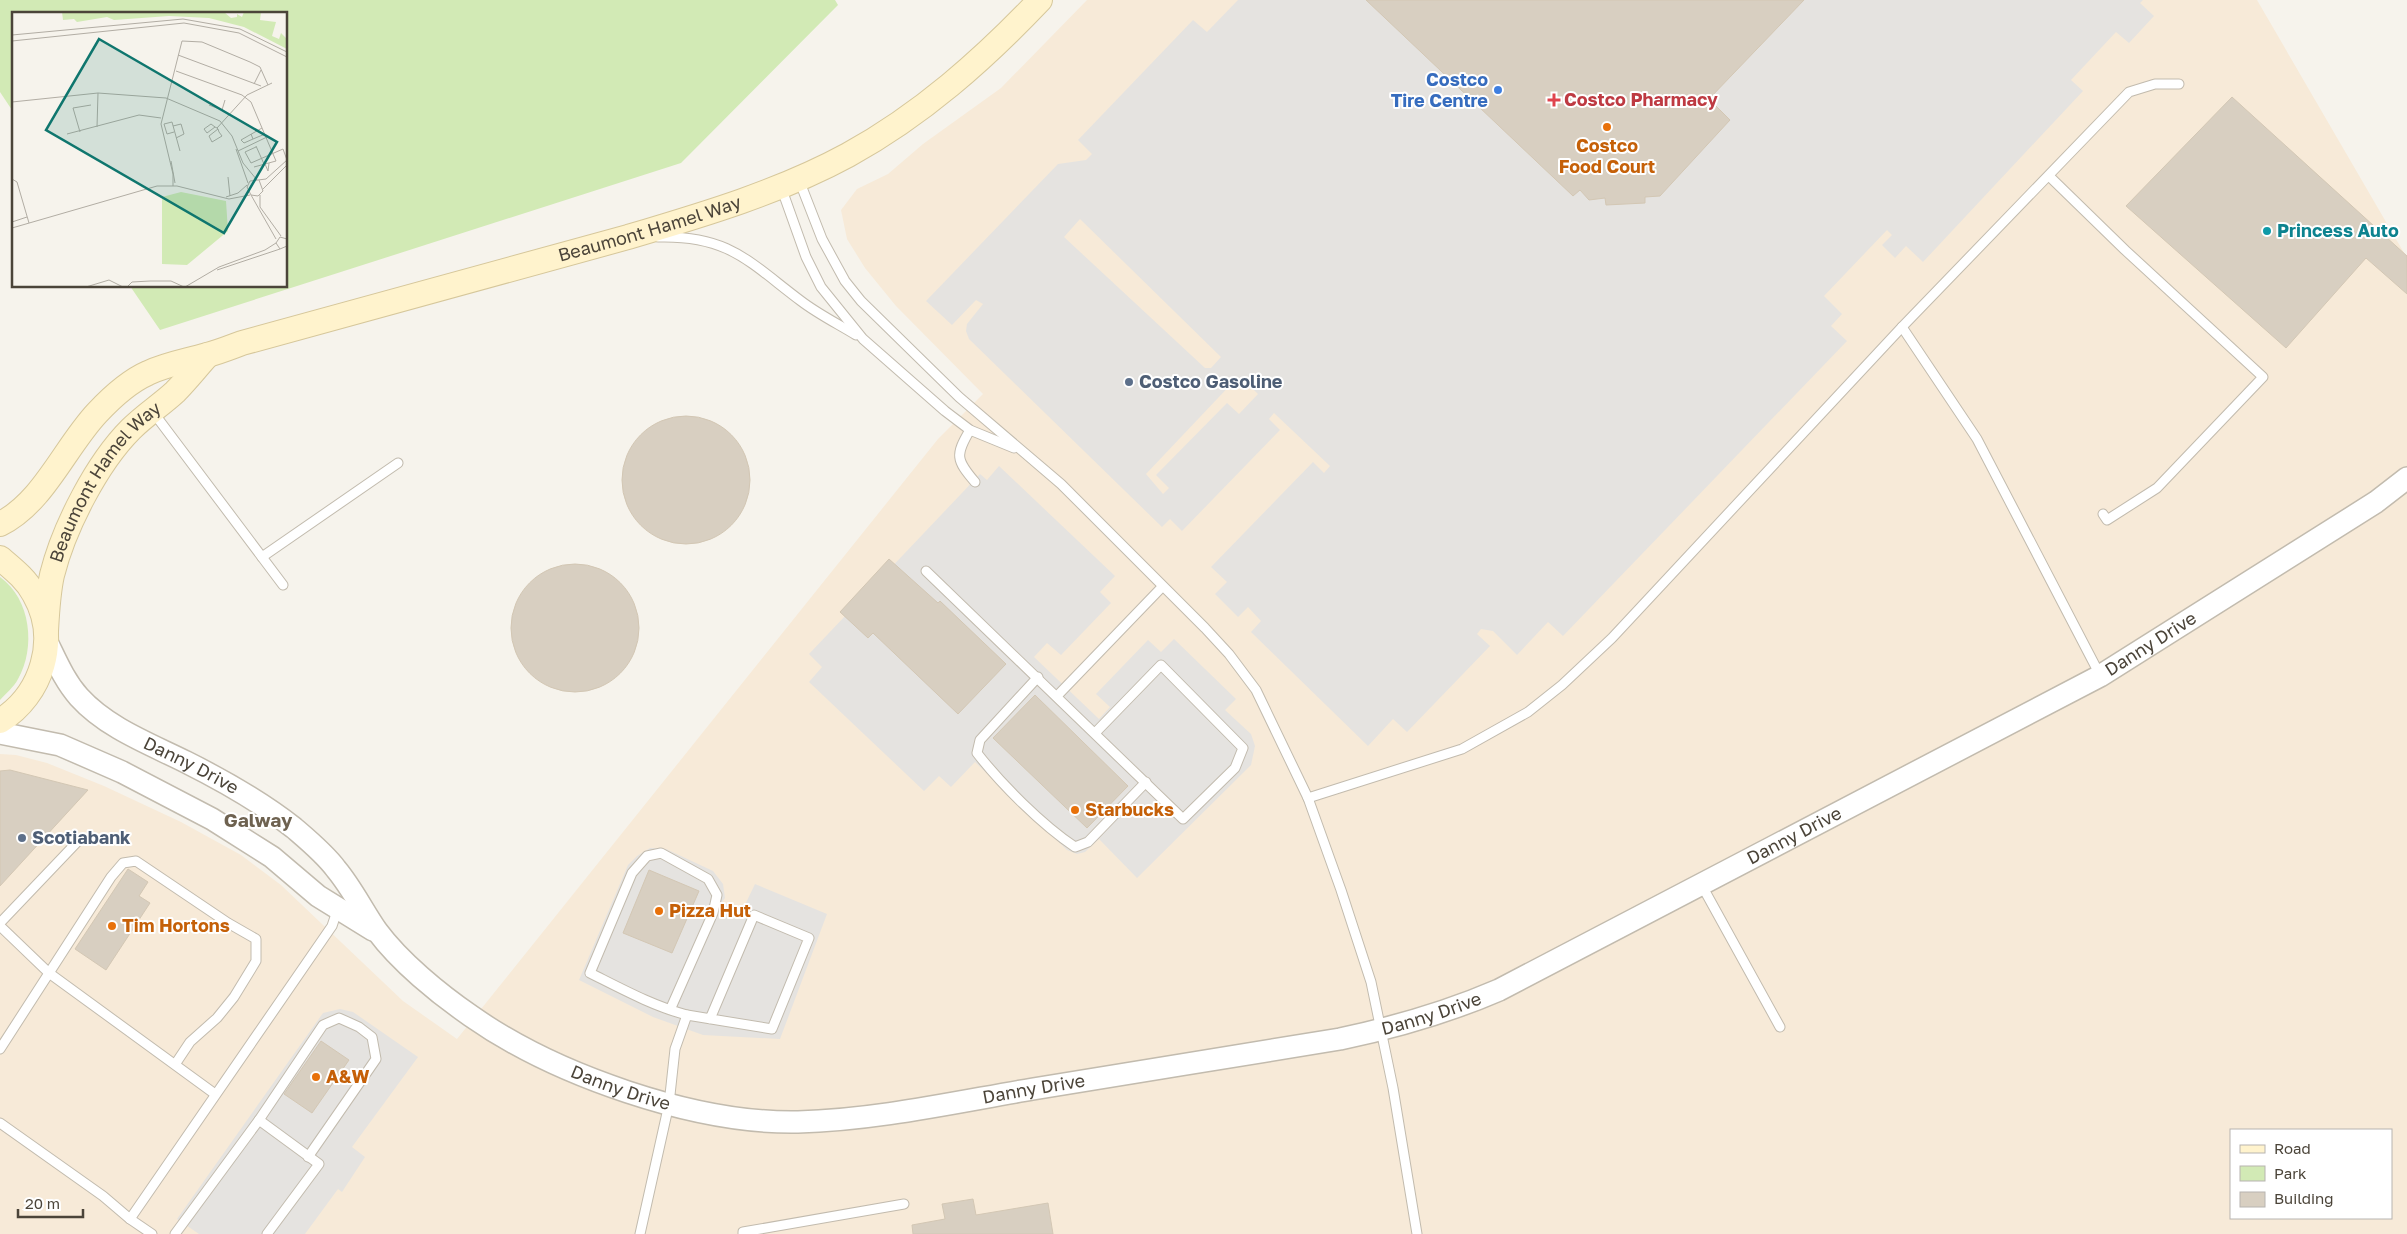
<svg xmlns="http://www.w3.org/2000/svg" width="2407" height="1234" font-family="'Golos Text',sans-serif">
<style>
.commercial{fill:#f7ead8;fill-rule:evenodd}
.green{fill:#d2eab5}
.parking{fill:#e5e3e0;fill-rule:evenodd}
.building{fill:#d8cfc1;stroke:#d3c7b4}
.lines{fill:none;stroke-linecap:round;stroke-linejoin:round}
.service-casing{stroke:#c2bbae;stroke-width:11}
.tertiary-casing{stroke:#c2bbae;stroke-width:24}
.secondary-casing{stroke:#d6c79b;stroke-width:26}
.service{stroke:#fff;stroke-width:9}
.tertiary{stroke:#fff;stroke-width:21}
.secondary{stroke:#fff3cd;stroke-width:24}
.shop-dot{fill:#3f7fe0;stroke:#fff;stroke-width:2}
.health-dot{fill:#e0444e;stroke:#fff;stroke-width:2}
.food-dot{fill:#e8710a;stroke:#fff;stroke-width:2}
.culture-dot{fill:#0f9aa8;stroke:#fff;stroke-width:2}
.service-dot{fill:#5c6f8a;stroke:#fff;stroke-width:2}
.labels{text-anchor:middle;stroke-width:4;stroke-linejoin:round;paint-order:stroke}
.shop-label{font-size:18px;font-weight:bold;fill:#366cbe;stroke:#fff;text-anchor:end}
.health-label{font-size:18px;font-weight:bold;fill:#be3a42;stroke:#fff;text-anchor:start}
.food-label{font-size:18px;font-weight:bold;fill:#c56008;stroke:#fff;text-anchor:start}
.street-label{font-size:18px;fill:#4b4439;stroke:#fff}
.culture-label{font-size:18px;font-weight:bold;fill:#0d838f;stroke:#fff;text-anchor:start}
.service-label{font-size:18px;font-weight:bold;fill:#4e5e75;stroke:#fff;text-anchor:start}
.neighbourhood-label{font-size:19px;font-weight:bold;fill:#6e6250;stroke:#fff}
.inset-road{fill:none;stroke:#b2ada4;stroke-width:1}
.view{fill:#0f766e;fill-opacity:0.15;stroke:#0f766e;stroke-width:2.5}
.inset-edge{fill:none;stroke:#4b4439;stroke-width:2.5}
</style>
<rect width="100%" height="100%" fill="#f6f3ec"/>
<!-- commercial -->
<path class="commercial" d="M 1087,0 L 2257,0 L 2407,258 L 2407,1234 L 0,1234 L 0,754 L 16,755 L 47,763 L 104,786 L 181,822 L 241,855 L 281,885 L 403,1001 L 457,1039 L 938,439 L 983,394 L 896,306 L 865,268 L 847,239 L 841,210 L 857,189 L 888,174 L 923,144 L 1001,88 ZM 2231,1130 L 2391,1130 L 2391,1218 L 2231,1218 Z"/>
<!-- green -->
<g class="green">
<path d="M 0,0 L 835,0 L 838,5 L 681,163 L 160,330 L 130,286 L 286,286 L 286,14 L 14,14 L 14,113 L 0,92 Z"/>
<path d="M 0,577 C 31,599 36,648 18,679 C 14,687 6,693 0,700 Z"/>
</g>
<!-- parking -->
<g class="parking">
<path d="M 1238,0 L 2143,0 L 2140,3 L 2154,16 L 2129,43 L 2116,32 L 2071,80 L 2083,91 L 1923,262 L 1906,246 L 1895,258 L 1882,245 L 1892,235 L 1887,230 L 1824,296 L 1842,314 L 1831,326 L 1847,341 L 1563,636 L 1548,622 L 1517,655 L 1493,631 L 1481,629 L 1477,634 L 1490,646 L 1407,732 L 1393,719 L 1368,746 L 1251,632 L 1261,621 L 1248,607 L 1238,617 L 1215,594 L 1227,582 L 1211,567 L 1313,462 L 1324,473 L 1330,466 L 1274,413 L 1269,419 L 1280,430 L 1182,531 L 1170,519 L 1162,527 L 969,339 L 966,331 L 967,324 L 983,304 L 976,300 L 952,325 L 926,301 L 1058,164 L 1086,160 L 1092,154 L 1078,140 L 1193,20 L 1207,32 ZM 1080,219 L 1221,357 L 1211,368 L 1205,368 L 1064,237 ZM 1236,379 L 1243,379 L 1258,394 L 1239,414 L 1227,403 L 1156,475 L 1169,488 L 1163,494 L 1146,474 Z"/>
<path d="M 999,466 L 1115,576 L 1100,592 L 1111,603 L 1061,655 L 1047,643 L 1034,657 L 1099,719 L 1110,707 L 1096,694 L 1148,640 L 1161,652 L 1174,639 L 1236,699 L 1225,710 L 1251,734 L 1255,746 L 1251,765 L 1137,878 L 1099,839 L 1085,852 L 1077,854 L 1067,850 L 975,762 L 951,787 L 939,776 L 924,791 L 809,682 L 822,667 L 809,654 L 980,474 L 987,480 Z"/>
<path d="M 650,848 L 666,849 L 713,871 L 723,884 L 725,898 L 722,902 L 742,911 L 755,884 L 827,914 L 780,1039 L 703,1035 L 653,1017 L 579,980 L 628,865 L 637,856 Z"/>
<path d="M 340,1009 L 353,1012 L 418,1057 L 352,1147 L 365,1157 L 342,1192 L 338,1189 L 305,1234 L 199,1234 L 177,1219 L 323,1013 Z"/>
</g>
<!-- building -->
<g class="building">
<path d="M 1366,0 L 1804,0 L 1709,99 L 1730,120 L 1660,196 L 1645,197 L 1645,203 L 1606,205 L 1605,198 L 1589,200 L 1580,190 L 1573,196 Z"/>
<path d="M 2232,97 L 2407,256 L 2407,294 L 2366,258 L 2286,348 L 2126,206 Z"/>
<circle cx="686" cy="480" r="64"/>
<path d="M 889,559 L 938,603 L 940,601 L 1006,664 L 958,714 L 873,633 L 868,638 L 840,612 Z"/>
<circle cx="575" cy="628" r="64"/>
<path d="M 1035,695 L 1128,786 L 1087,828 L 993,738 Z"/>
<path d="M 10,770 L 88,790 L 0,886 L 0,771 Z"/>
<path d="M 128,869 L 148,882 L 139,896 L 150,903 L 106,970 L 75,949 Z"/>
<path d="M 649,870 L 699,891 L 672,953 L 623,933 Z"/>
<path d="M 321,1041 L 349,1060 L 312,1113 L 284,1094 Z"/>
<path d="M 973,1199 L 976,1215 L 1048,1203 L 1053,1234 L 913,1234 L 912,1225 L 945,1219 L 942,1204 Z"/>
</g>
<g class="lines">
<defs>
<g id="service">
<path d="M 2049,176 L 2125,250 L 2263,377 L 2157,488 L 2107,520 L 2103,514"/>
<path d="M 799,180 L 822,239 L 845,281 L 861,301 L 959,397 L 1061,484 L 1205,628 L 1229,654 L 1256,690 L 1308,798 L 1341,890 L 1371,982 L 1393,1088 L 1417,1234"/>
<path d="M 781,187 L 806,257 L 821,287 L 863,339 L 945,411 L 970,430 L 1014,448"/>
<path d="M 658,237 C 729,235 749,262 801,301 C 818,314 838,324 856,335"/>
<path d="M 1902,327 L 1977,439 L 2100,675"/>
<path d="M 153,412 L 283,585"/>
<path d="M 970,430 C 955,455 956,460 975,482"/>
<path d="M 262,557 L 398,463"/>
<path d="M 926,571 L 1183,819 L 1235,768 L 1243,748 L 1161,665 L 1095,733"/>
<path d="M 1038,677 L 980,740 L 977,753 C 1001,784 1042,825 1075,847 L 1088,842 L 1146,782"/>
<path d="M 1057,696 L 1162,587"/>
<path d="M 1308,798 L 1462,749 L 1528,712 L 1562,685 L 1612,638 L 1902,327 L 2129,92 L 2155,84 L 2179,84"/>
<path d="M 1701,884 L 1780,1027"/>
<path d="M 0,923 L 81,838"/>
<path d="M 0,926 L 49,973 L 215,1094"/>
<path d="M 670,1010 L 713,913 L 717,895 L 708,879 L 661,853 L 647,856 L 632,873 L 590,973 C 622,989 653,1006 687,1015"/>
<path d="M 0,1049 L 111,877 L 123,863 L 136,861 L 228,923 L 256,939 L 256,961 L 234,997 L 217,1018 L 190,1042 L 176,1063"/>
<path d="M 259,1120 L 323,1025 L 339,1018 L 359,1027 L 372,1037 L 376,1059 L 308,1157"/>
<path d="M 0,1123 L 103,1196 L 130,1219 L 152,1234"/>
<path d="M 130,1219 L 332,926 L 338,908"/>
<path d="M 175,1234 L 259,1120 L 319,1164 L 267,1234"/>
<path d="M 640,1234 L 669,1104 L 675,1049 L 687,1015 L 772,1029 L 809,938 L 754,915 L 710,1019"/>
<path d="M 743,1234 L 743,1232 L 904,1204"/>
</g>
<g id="tertiary">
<path id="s1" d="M 46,640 C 56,660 64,680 79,697 C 107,728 150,744 186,762 C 224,781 261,802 294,828 C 308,840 325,854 336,869 C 352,888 363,911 377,931 C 400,962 439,994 471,1016 C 555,1075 695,1124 798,1122 C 876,1120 956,1102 1033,1089 C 1135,1072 1238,1056 1340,1039 C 1397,1027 1446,1013 1499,990 L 2100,676 L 2376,502 L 2407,478"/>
<path d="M 0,733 L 60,745 L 122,772 L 212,819 L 272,857 L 318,896 L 373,930"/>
</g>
<g id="secondary">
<path id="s2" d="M 0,524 C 43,503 65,447 97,413 C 111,398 130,381 148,373 C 167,364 187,361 207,355 C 219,352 231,347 242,343 L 628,237 C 702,215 780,192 848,155 C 921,115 983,60 1040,0"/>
<path d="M 0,558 C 13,569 26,579 34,594 C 60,639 42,695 0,721"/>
<path id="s3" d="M 46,631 C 47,612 48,593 52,575 C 64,527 97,463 131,429 C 145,415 161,405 175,392 C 187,380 197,367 208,355"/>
</g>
</defs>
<!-- service casing -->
<use href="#service" class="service-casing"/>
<!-- tertiary casing -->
<use href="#tertiary" class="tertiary-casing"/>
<!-- secondary casing -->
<use href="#secondary" class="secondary-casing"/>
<!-- service -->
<use href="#service" class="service"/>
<!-- tertiary -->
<use href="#tertiary" class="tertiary"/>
<!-- secondary -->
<use href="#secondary" class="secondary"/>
</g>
<!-- markers -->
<circle class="shop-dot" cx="1498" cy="90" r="5"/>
<path class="health-dot" d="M1551.5 92.5h5v5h5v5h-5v5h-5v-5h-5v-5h5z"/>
<g class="food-dot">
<circle cx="1607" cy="127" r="5"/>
<circle cx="1075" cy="810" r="5"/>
<circle cx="659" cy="911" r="5"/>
<circle cx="112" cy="926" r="5"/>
<circle cx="316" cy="1077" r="5"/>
</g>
<circle class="culture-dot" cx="2267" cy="231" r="5"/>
<g class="service-dot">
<circle cx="1129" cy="382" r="5"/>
<circle cx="22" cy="838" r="5"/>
</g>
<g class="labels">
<!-- shop labels -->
<g class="shop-label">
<text x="1488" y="86">Costco<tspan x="1488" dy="21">Tire Centre</tspan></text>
</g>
<!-- health labels -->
<g class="health-label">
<text x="1564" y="106">Costco Pharmacy</text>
</g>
<!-- food labels -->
<g class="food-label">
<text x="1607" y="152" text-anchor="middle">Costco<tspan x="1607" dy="21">Food Court</tspan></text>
<text x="1085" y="816">Starbucks</text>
<text x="669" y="917">Pizza Hut</text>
<text x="122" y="932">Tim Hortons</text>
<text x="326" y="1083">A&amp;W</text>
</g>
<!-- street labels -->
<g class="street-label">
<text dy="6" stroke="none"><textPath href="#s2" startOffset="736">Beaumont Hamel Way</textPath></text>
<text dy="6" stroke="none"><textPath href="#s3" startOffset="165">Beaumont Hamel Way</textPath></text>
<text dy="6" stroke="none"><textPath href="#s1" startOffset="2381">Danny Drive</textPath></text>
<text dy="6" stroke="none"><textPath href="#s1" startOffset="198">Danny Drive</textPath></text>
<text dy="6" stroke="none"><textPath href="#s1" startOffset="1976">Danny Drive</textPath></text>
<text dy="6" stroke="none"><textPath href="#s1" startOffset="1571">Danny Drive</textPath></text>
<text dy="6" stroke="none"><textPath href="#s1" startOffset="746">Danny Drive</textPath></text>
<text dy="6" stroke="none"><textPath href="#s1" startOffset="1166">Danny Drive</textPath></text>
</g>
<!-- culture labels -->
<g class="culture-label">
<text x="2277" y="237">Princess Auto</text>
</g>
<!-- service labels -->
<g class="service-label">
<text x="1139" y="388">Costco Gasoline</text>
<text x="32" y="844">Scotiabank</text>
</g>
<!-- neighbourhood labels -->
<g class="neighbourhood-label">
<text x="258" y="827">Galway</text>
</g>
</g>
<!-- overview -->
<g transform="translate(12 12)">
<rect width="275" height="275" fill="#f6f3ec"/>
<path d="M 50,0 L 212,0 L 219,6 L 225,5 L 225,2 L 230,5 L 232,0 L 249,0 L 248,8 L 264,10 L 260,24 L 267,27 L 269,21 L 275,27 L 275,37 L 232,15 L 197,6 L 157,4 L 102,8 L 95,5 L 65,10 L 62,7 L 51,8 ZM 169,180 L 214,189 L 216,219 L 175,253 L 150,252 L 150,185 Z" fill="#d2eab5"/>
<path class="inset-road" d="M 0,23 L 171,7 L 228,17 L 275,40M 0,29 L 172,11 L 227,21 L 275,45M 166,43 L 249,74M 164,59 L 230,83 L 239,90 L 264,149 L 242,155M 242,72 L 249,58M 0,90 L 86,81 L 154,86 L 208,109 L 220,124 L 231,151 L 245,168M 197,93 L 210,98 L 213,88M 161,114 L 169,112 L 172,122 L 164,126M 85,115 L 86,81M 203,115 L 195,121 L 192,117 L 199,112 L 203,115 L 205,116 L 235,83 L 260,71M 205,116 L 206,117 L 207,120 L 210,124 L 200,130 L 197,124 L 206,117M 68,120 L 61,96 L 79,93M 162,120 L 155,122 L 152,112 L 160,110 L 168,139M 55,122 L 127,103 L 149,106M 239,122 L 241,127 L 253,122M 241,127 L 232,131 L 229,128 L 250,116M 244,134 L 252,152M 244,135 L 233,140 L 239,151 L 271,137 L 275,148M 224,137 L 236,171M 226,139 L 255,125M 159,149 L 163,171M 253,152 L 256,159 L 257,151M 216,165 L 218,184M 0,167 L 5,170 L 17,211M 247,168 L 251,179 L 246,184 L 239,183 L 235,175 L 238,169 L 254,167 L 275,148M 161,174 L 161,162 L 149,112 L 170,29 L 190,30 L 238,50 L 248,55 L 256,73M 251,177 L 275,153M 239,183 L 264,227M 248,183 L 248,195 L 269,224M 214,185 L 226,181 L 235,173M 0,210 L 15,205M 0,216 L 145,174 L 165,174 L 217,187 L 238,183M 275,227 L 268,225 L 264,231 L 268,237 L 275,234M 205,258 L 268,237M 74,275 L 97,268 L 111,275M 115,275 L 120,270 L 138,269 L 159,269 L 172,275M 173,275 L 207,255 L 253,238 L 264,231"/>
<path class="view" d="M 87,27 L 265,130 L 212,221 L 34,118 Z"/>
<rect width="275" height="275" class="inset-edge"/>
</g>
<!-- legend -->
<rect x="2230" y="1129" width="162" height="90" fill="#ffffff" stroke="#b7b4b0"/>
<rect x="2240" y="1145" width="25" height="8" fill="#fff3cd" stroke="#b7b4b0"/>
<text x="2274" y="1154" font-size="15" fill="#4b4439">Road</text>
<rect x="2240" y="1166" width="25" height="15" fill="#d2eab5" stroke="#b7b4b0"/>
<text x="2274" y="1179" font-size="15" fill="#4b4439">Park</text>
<rect x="2240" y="1192" width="25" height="15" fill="#d8cfc1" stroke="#b7b4b0"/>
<text x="2274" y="1204" font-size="15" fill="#4b4439">Building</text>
<!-- scale -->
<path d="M18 1209v8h65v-8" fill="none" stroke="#4b4439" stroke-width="2.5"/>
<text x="25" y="1209" font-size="15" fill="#4b4439" stroke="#ffffff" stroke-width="4" paint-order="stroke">20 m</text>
</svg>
